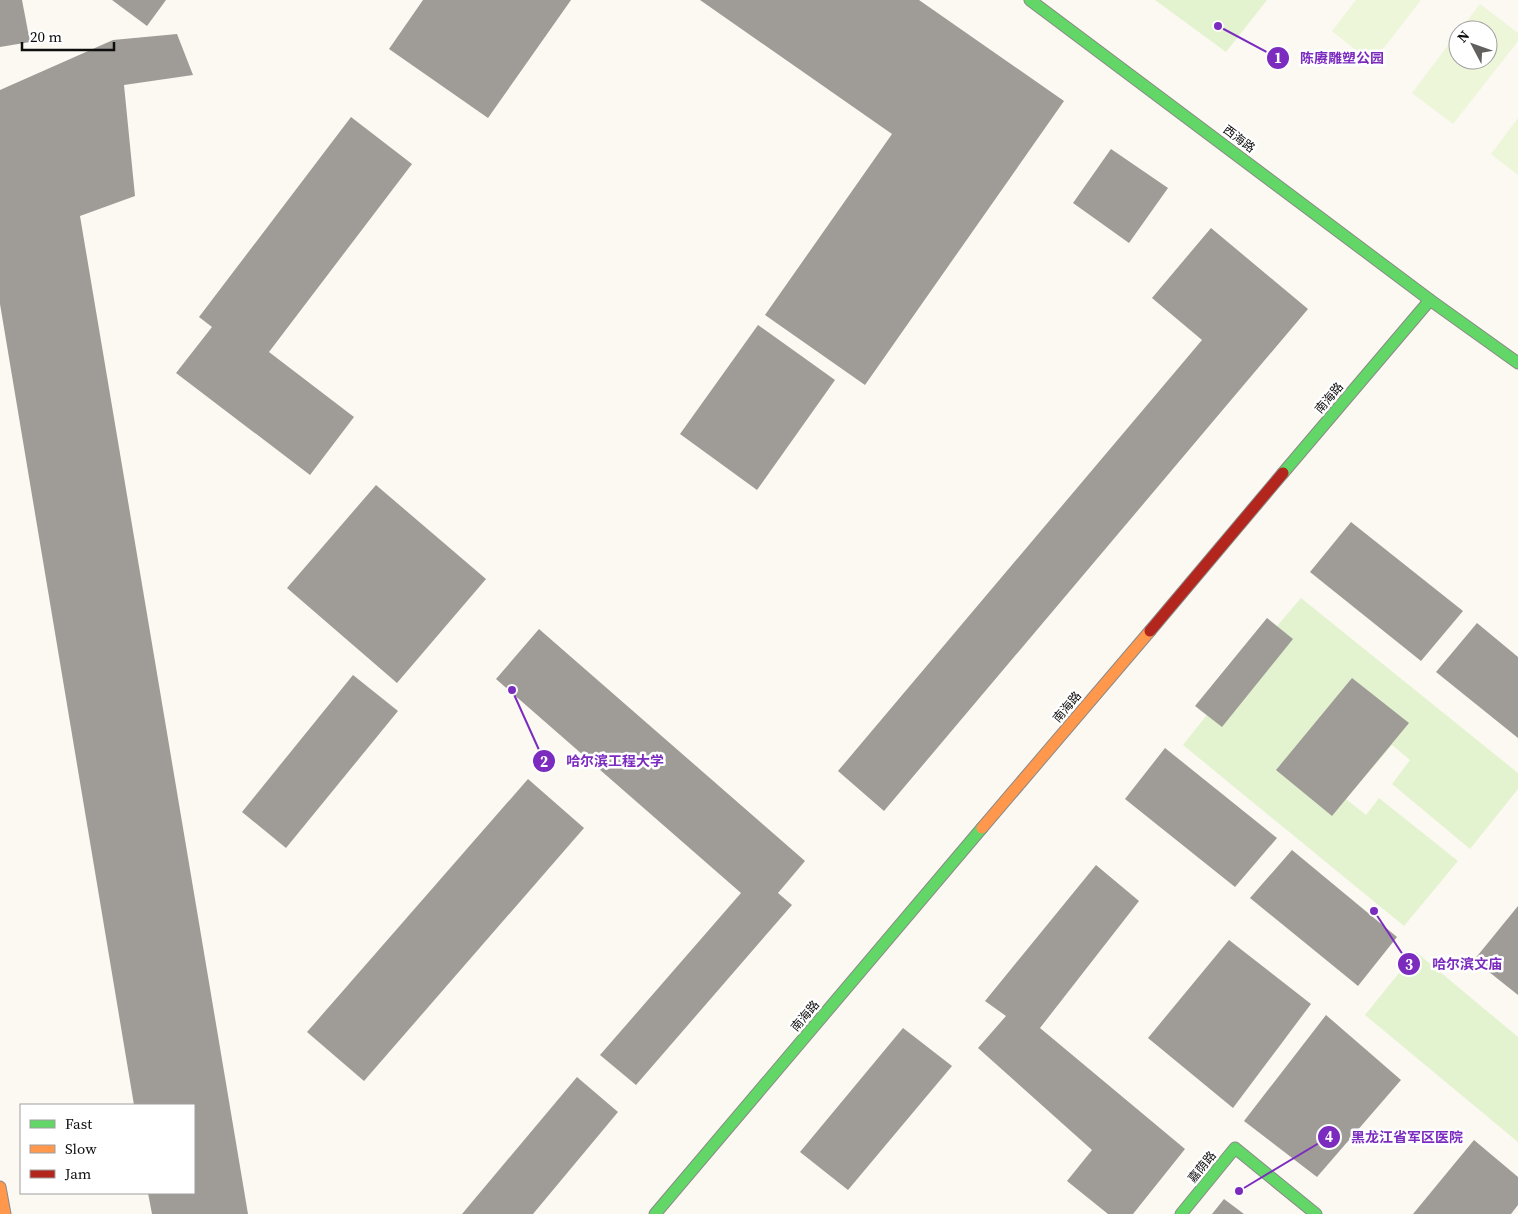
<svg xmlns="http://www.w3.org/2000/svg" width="1518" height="1214" font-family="'Source Serif 4','Noto Sans SC',serif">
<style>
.green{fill:#e4f3cf}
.pitch{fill:#eef6da}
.building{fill:#9f9c98}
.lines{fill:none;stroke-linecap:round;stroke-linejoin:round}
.fast-casing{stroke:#8b8a87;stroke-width:13}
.slow-casing{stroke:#8b8a87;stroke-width:13}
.jam-casing{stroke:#8b8a87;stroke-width:13}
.fast{stroke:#63d668;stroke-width:11}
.slow{stroke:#ff974d;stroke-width:11}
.jam{stroke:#b3261e;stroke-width:11}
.labels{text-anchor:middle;stroke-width:5;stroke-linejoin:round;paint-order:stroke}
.street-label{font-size:12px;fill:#0e0e0e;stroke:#fff}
.leader{fill:none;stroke:#7b2cbf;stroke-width:2}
.callout-dot{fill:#7b2cbf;stroke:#fff;stroke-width:2}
.mark-label{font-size:15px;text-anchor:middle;font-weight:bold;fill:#fff}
.callout-label{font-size:14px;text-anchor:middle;font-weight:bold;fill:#7b2cbf;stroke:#fff;stroke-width:5;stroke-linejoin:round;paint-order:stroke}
</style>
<rect width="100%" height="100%" fill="#fbf9f2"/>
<!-- green -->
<g class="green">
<path d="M 1155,0 L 1267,0 L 1226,52 Z"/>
<path d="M 1301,598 L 1518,773 L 1518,789 L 1470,849 L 1392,784 L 1410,760 L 1392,745 L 1346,799 L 1366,815 L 1379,798 L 1458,861 L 1404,926 L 1183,745 L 1277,626 Z"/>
<path d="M 1416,952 L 1518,1037 L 1518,1142 L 1365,1015 Z"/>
</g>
<!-- pitch -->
<g class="pitch">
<path d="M 1356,0 L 1421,0 L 1372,63 L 1332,31 Z"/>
<path d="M 1480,4 L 1518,33 L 1518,41 L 1453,124 L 1412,93 L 1458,32 L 1458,60 L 1488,60 L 1488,30 L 1460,30 Z"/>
<path d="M 1518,118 L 1518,175 L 1491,154 Z"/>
</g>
<!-- building -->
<g class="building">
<path d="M 0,0 L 22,0 L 30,42 L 0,47 Z"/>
<path d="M 112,0 L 166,0 L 147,26 Z"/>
<path d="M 423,0 L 571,0 L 488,118 L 389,49 Z"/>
<path d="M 700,0 L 919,0 L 1064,101 L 865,385 L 765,315 L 892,134 Z"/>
<path d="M 177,34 L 193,75 L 124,85 L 135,196 L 80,216 L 248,1214 L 152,1214 L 148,1193 L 194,1193 L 194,1105 L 134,1105 L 0,304 L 0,90 L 113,40 Z"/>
<path d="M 351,117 L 412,164 L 269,352 L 354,417 L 310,475 L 176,373 L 212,327 L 199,317 Z"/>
<path d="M 1111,149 L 1168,188 L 1129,243 L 1073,203 Z"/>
<path d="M 1211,228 L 1308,309 L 884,811 L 838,771 L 1202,340 L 1152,298 Z"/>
<path d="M 758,325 L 835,380 L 757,490 L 680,434 Z"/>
<path d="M 376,485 L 486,579 L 397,683 L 287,588 Z"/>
<path d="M 1351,522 L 1463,611 L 1421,661 L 1310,572 Z"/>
<path d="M 1267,618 L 1293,639 L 1222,727 L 1195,706 Z"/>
<path d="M 1477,623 L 1518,657 L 1518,738 L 1436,672 Z"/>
<path d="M 539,629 L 805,861 L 778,893 L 792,905 L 636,1085 L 600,1055 L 741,893 L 496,679 Z"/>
<path d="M 353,675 L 398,711 L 286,848 L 242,812 Z"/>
<path d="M 1352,678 L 1409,723 L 1332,816 L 1276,770 Z"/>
<path d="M 1165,748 L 1277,838 L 1235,887 L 1125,799 Z"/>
<path d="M 528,779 L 584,828 L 364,1081 L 307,1032 Z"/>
<path d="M 1292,850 L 1397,937 L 1358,986 L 1250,898 Z"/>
<path d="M 1096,865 L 1139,901 L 1040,1028 L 1185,1149 L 1133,1214 L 1108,1214 L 1067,1181 L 1092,1150 L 978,1048 L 1006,1016 L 985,1001 Z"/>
<path d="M 1518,906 L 1518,995 L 1474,960 Z"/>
<path d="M 1229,940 L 1311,1004 L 1233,1108 L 1148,1038 Z"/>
<path d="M 1326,1015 L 1401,1080 L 1317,1177 L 1244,1121 Z"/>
<path d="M 903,1028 L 952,1066 L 848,1190 L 800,1152 Z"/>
<path d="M 577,1077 L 618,1112 L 533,1214 L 462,1214 Z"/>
<path d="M 1474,1140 L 1518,1177 L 1518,1205 L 1511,1214 L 1413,1214 Z"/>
<path d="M 1224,1199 L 1244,1214 L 1212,1214 Z"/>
</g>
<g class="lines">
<defs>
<g id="fast">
<path d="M 1030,0 L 1430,300"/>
<path d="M 1283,473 L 1430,300 L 1518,363"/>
<path d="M 655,1214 L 982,828"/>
<path d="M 1181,1214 L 1235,1148 L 1316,1214"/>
</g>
<g id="slow">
<path d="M 982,828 L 1150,631"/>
<path d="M 0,1187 L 5,1214"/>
</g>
<path id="jam" d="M 1150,631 L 1283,473"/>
</defs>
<!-- fast casing -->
<use href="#fast" class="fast-casing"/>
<!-- slow casing -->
<use href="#slow" class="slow-casing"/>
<!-- jam casing -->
<use href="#jam" class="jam-casing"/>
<!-- fast -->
<use href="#fast" class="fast"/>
<!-- slow -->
<use href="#slow" class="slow"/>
<!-- jam -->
<use href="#jam" class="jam"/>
</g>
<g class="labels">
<!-- street labels -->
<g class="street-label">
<text transform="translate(1239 139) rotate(37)" y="4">西海路</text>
<text transform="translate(1329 398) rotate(-50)" y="4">南海路</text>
<text transform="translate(1067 707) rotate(-50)" y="4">南海路</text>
<text transform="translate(805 1016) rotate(-50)" y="4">南海路</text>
<text transform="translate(1202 1167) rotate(-51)" y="4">嘉荫路</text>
</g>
</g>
<!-- callouts -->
<path class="leader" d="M1218 26L1278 58M512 690L544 761M1374 911L1409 964M1239 1191L1329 1137"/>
<g class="callout-dot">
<circle cx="1218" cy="26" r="5"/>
<circle cx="512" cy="690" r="5"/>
<circle cx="1374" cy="911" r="5"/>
<circle cx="1239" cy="1191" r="5"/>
<circle cx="1278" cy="58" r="12"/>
<circle cx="544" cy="761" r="12"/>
<circle cx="1409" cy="964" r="12"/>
<circle cx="1329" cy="1137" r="12"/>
</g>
<g class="mark-label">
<text x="1278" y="63">1</text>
<text x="544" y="767">2</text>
<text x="1409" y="970">3</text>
<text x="1329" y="1142">4</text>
</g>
<g class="callout-label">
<text x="1342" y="63">陈赓雕塑公园</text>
<text x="615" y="766">哈尔滨工程大学</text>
<text x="1467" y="969">哈尔滨文庙</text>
<text x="1407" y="1142">黑龙江省军区医院</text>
</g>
<!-- legend -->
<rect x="20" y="1104" width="175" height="90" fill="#ffffff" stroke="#9f9f9f"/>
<rect x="30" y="1120" width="25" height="8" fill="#63d668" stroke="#9f9f9f"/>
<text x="65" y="1129" font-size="15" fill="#0e0e0e">Fast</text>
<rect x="30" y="1145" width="25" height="8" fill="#ff974d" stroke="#9f9f9f"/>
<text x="65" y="1154" font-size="15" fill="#0e0e0e">Slow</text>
<rect x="30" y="1170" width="25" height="8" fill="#b3261e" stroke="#9f9f9f"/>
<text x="65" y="1179" font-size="15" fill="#0e0e0e">Jam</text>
<!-- north arrow -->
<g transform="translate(1473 45) rotate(311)"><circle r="24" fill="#ffffff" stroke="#9f9f9f"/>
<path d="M0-4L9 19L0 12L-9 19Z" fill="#61605e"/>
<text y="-8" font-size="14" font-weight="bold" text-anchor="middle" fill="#0e0e0e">N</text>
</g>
<!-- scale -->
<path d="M22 42v8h92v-8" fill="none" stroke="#0e0e0e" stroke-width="2.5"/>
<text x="30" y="42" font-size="15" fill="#0e0e0e" stroke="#ffffff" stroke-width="4" paint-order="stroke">20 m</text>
</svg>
